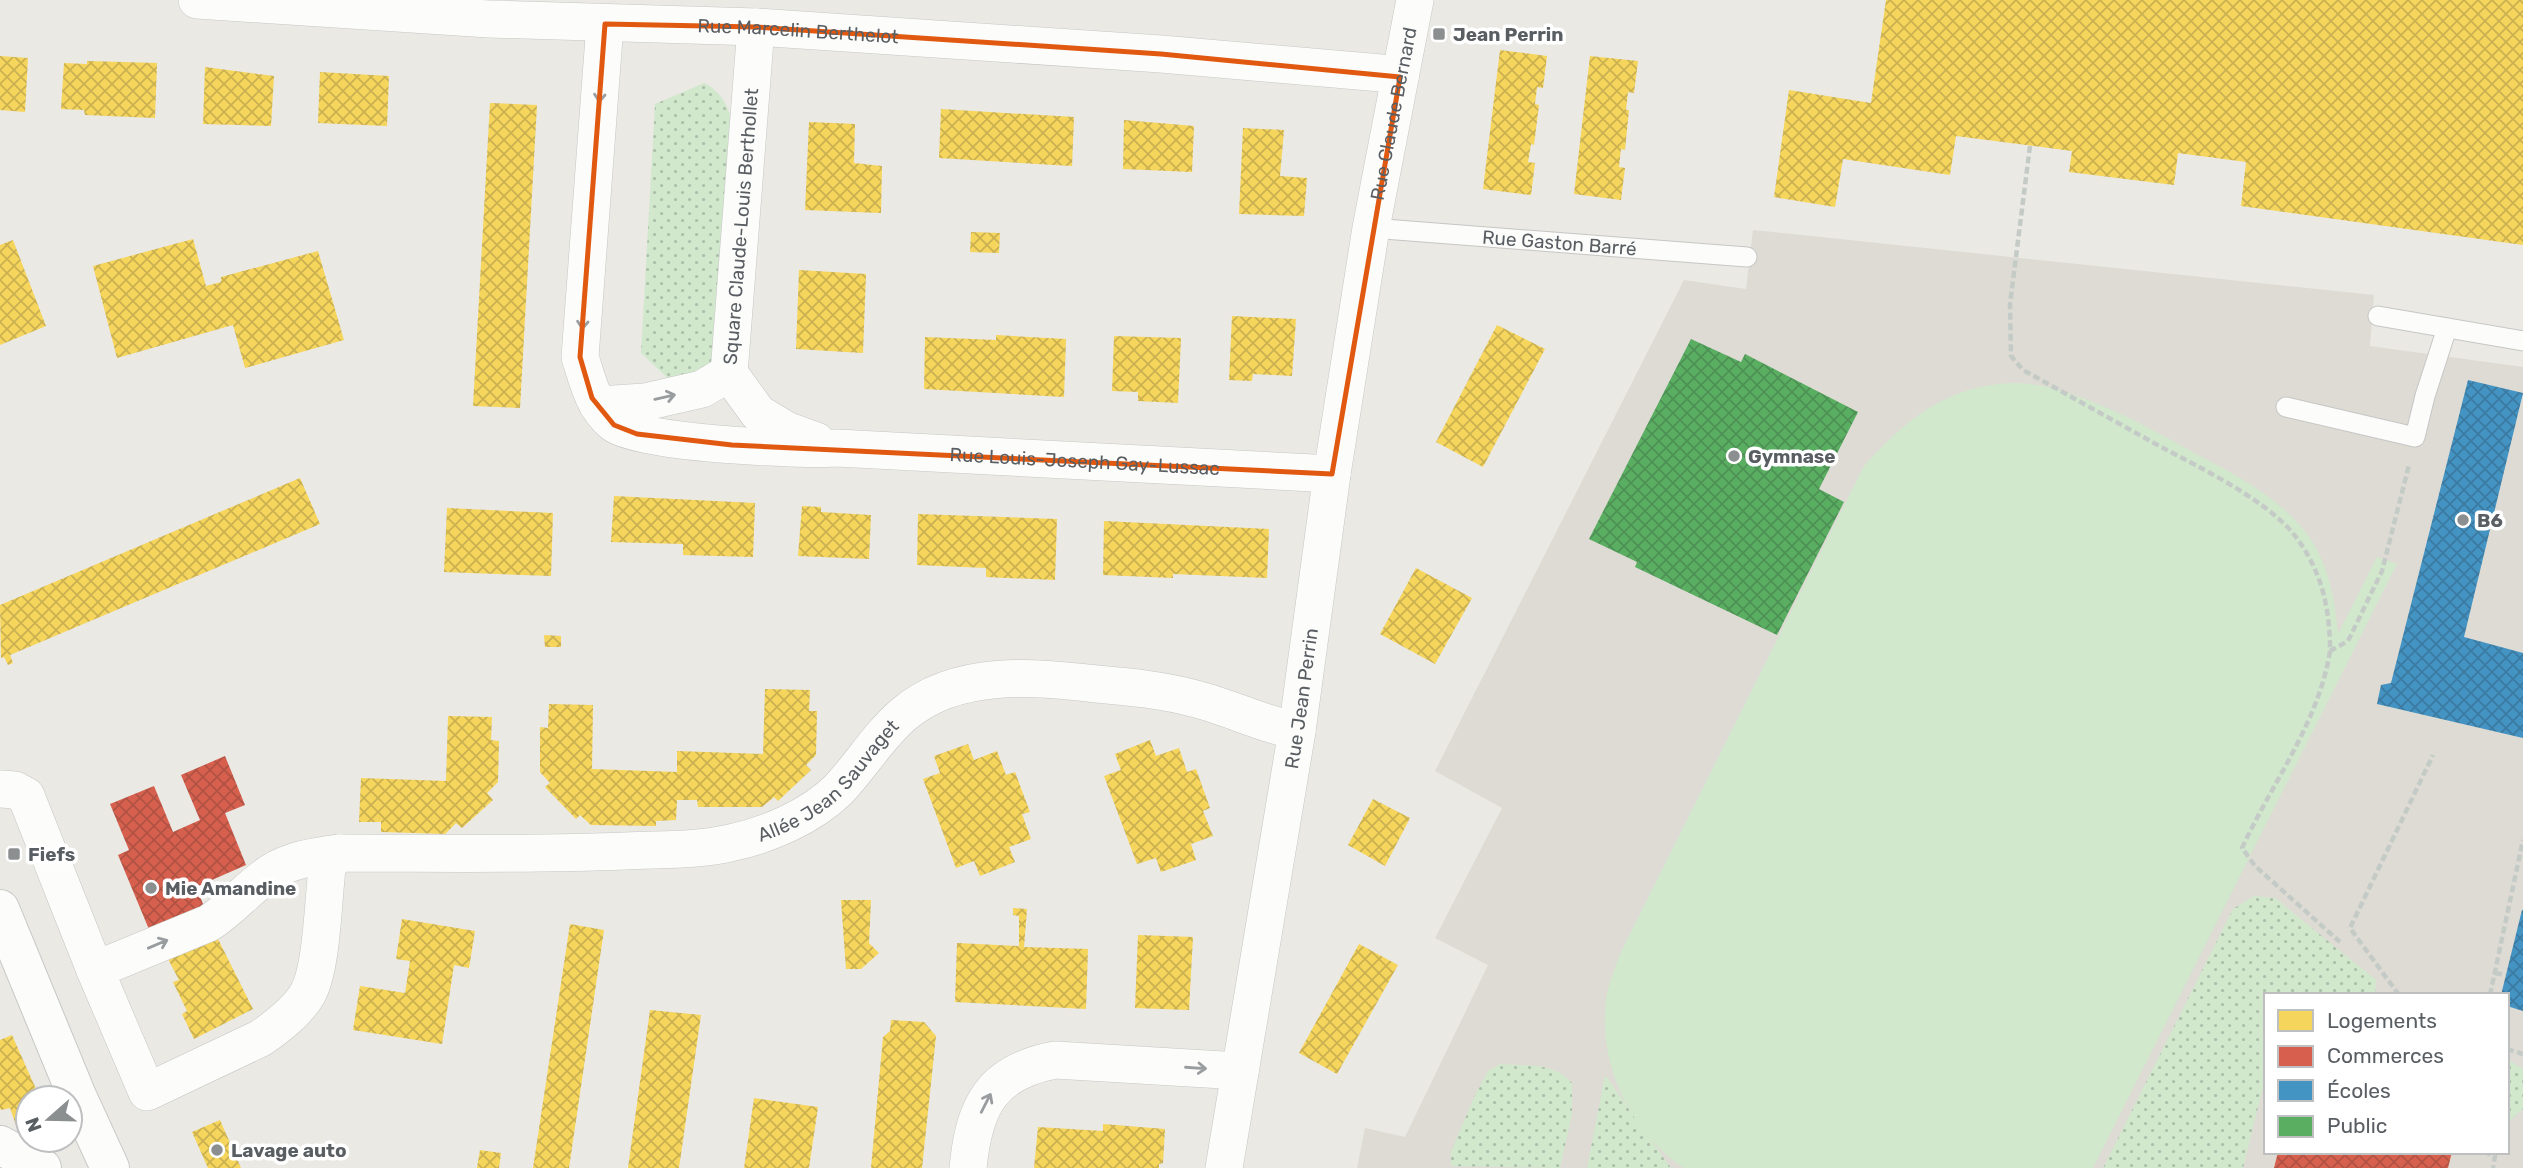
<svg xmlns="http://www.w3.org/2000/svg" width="2523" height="1168" font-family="Rubik,sans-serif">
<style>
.education{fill:#dddbd3;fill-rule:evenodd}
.grass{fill:url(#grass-dots)}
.garden{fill:#d1e8cd}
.homes{fill:url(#homes-cross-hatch)}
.shops{fill:url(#shops-cross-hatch)}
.schools{fill:url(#schools-cross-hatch)}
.public{fill:url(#public-cross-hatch)}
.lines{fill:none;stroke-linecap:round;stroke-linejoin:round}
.lane-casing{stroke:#c6c6c5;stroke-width:21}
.street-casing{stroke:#c6c6c5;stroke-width:38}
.secondary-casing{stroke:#c6c7c6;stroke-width:40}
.path{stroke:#c4cbc7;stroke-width:4.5;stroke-dasharray:7 3.5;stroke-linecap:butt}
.lane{stroke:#fcfcfb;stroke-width:19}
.street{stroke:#fcfcfb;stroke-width:37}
.secondary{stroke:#fcfcfb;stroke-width:38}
.oneway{stroke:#9a9da0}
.marked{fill:none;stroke:#e15910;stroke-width:5;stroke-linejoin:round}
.poi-dot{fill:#8c8f90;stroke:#fff;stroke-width:2.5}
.labels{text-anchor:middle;stroke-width:7;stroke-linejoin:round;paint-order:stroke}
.street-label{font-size:19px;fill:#595e63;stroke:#fff}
.poi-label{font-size:19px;font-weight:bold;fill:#595e63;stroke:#fff;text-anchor:start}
</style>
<defs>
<pattern id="grass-dots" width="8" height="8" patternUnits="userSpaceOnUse" patternTransform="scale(1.75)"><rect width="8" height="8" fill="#d1e8cd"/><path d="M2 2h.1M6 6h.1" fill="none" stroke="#adbfaa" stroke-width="1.8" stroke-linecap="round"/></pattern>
<pattern id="homes-cross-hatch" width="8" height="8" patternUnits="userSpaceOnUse" patternTransform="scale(1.75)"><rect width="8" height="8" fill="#f6d55c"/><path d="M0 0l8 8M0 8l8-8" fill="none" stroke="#cab050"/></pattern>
<pattern id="shops-cross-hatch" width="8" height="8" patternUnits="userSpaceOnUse" patternTransform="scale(1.75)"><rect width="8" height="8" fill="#d6604d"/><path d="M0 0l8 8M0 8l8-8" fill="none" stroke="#b15244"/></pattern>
<pattern id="schools-cross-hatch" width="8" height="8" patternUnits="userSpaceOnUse" patternTransform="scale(1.75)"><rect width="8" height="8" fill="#4393c3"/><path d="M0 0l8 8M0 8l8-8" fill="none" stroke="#3b7ba2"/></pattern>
<pattern id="public-cross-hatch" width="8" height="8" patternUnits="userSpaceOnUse" patternTransform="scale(1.75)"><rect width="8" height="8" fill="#5aae61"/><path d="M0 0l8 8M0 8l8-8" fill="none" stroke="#4d9154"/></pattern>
</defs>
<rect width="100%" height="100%" fill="#eae9e4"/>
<!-- education -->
<path class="education" d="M 1753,230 L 2374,295 L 2370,346 L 2523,367 L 2523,1168 L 1357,1168 L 1365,1128 L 1405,1137 L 1488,965 L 1435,938 L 1502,808 L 1435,771 L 1684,280 L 1746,289 ZM 2266,995 L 2507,995 L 2507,1152 L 2266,1152 Z"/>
<!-- grass -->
<g class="grass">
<path d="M 704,83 C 722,92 728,106 733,125 L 718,351 L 707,372 L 675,385 L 641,353 L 655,104 Z"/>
<path d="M 2254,896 L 2275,898 L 2376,980 L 2375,995 L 2266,995 L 2266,1075 L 2243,1168 L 2103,1168 L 2233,909 Z"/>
<path d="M 2507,1059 L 2523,1069 L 2523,1109 L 2507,1123 Z"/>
<path d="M 1500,1064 C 1526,1066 1553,1062 1572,1083 L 1572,1114 L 1560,1168 L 1451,1166 L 1451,1152 L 1476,1093 L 1488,1071 Z"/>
<path d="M 1605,1075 L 1671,1168 L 1587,1168 Z"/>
</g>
<!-- garden -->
<path class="garden" d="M 2011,383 C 2027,383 2043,385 2058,390 C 2104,403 2148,427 2189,450 C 2230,472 2273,493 2303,529 C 2327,557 2335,598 2338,634 L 2377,557 L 2397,564 L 2093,1168 L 1684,1168 C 1630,1133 1598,1064 1606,1000 C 1608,984 1615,969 1620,954 L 1864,466 C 1907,419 1944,387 2011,383 Z"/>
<!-- homes -->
<g class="homes">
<path d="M 1886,0 L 2523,0 L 2523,245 L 2241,206 L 2246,162 L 2178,153 L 2174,185 L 2069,172 L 2072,151 L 1956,136 L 1950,175 L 1843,159 L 1835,207 L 1774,197 L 1789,90 L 1871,103 Z"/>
<path d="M 1500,50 L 1547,56 L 1543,88 L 1537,87 L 1535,104 L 1539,105 L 1534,145 L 1531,144 L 1528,162 L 1535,163 L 1531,195 L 1483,189 Z"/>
<path d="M 0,56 L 28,58 L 25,112 L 0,110 Z"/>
<path d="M 1590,56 L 1638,61 L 1634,93 L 1628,92 L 1626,110 L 1629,110 L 1625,150 L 1621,149 L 1619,167 L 1625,168 L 1621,200 L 1574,194 Z"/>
<path d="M 87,61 L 157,63 L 155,118 L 85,115 L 84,110 L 61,109 L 64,63 L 87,64 Z"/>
<path d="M 205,67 L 274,76 L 271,126 L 203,124 Z"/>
<path d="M 320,72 L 389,76 L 387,126 L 318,123 Z"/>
<path d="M 490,103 L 537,105 L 520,408 L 473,406 Z"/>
<path d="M 941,109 L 1074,117 L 1072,166 L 939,158 Z"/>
<path d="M 1124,120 L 1194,126 L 1192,172 L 1123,169 Z"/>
<path d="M 809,122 L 855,124 L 854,163 L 882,166 L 881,213 L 805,210 Z"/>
<path d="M 1243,128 L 1284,130 L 1280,176 L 1307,178 L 1304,216 L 1239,214 Z"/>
<path d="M 971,232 L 1000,233 L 999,253 L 970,252 Z"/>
<path d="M 193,239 L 206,286 L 221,282 L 221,277 L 318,251 L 344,340 L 245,368 L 233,325 L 117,358 L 93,266 Z"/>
<path d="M 13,240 L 46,326 L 0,345 L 0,245 Z"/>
<path d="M 799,270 L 866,274 L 863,353 L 796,349 Z"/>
<path d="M 1232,316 L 1296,319 L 1292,376 L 1253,374 L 1252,381 L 1229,380 Z"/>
<path d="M 1497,325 L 1545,349 L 1483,467 L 1436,442 Z"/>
<path d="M 996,335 L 1066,339 L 1064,397 L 924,389 L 925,337 L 996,340 Z"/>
<path d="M 1114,336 L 1181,338 L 1178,403 L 1138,401 L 1138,392 L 1112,391 Z"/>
<path d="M 300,478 L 320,524 L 10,655 L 13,663 L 8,665 L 4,657 L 1,658 L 0,605 Z"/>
<path d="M 614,496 L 755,503 L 753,557 L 683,555 L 683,544 L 611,542 Z"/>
<path d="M 802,506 L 821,507 L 821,512 L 871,515 L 869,559 L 798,556 Z"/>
<path d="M 447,508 L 553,513 L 551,576 L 444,572 Z"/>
<path d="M 918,514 L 1057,519 L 1055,580 L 986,577 L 986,568 L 917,565 Z"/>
<path d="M 1104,521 L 1269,529 L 1267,578 L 1173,574 L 1173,578 L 1103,575 Z"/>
<path d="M 1416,568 L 1472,598 L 1435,664 L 1380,634 Z"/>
<path d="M 544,635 L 561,636 L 561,647 L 545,647 Z"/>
<path d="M 765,689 L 810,690 L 809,711 L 817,711 L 816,755 L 806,765 L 811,770 L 778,801 L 774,797 L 762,807 L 698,807 L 697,800 L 677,800 L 676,820 L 656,821 L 656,826 L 591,825 L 580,815 L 576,819 L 545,787 L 550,783 L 540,772 L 540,727 L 548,728 L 549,704 L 593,705 L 592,769 L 677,772 L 677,751 L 763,754 Z"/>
<path d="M 448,716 L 492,717 L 491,740 L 499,741 L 498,782 L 487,793 L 493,800 L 462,828 L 456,823 L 445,834 L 381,832 L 381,822 L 359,822 L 361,778 L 446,781 Z"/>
<path d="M 1150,740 L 1156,756 L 1179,748 L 1187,772 L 1196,769 L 1210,808 L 1203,811 L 1213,836 L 1191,844 L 1196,860 L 1161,872 L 1156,858 L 1137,864 L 1104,776 L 1121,770 L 1115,754 Z"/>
<path d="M 968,744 L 974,760 L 997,751 L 1006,775 L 1015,772 L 1030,812 L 1022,814 L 1031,839 L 1009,847 L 1015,862 L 980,876 L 974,861 L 956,868 L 923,779 L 940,773 L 934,756 Z"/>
<path d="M 1373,799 L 1410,818 L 1385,866 L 1348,845 Z"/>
<path d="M 841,900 L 871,900 L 869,943 L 879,953 L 861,969 L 846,969 Z"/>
<path d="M 1013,908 L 1027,909 L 1024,947 L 1088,949 L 1086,1009 L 955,1002 L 957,943 L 1019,946 L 1019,916 L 1013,915 Z"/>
<path d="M 402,919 L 475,931 L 469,968 L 454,965 L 442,1044 L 353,1030 L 360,986 L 405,993 L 410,961 L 396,959 Z"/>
<path d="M 570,924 L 604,930 L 569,1168 L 533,1168 Z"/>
<path d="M 215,933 L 253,1009 L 194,1039 L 182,1014 L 187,1011 L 173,982 L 179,980 L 167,957 Z"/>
<path d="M 1138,935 L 1193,937 L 1189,1010 L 1135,1008 Z"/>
<path d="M 1359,944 L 1398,965 L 1337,1074 L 1299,1053 Z"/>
<path d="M 650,1010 L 701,1015 L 679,1168 L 628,1168 Z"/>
<path d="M 891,1020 L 924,1022 L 936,1036 L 922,1168 L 871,1168 L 883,1037 L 890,1031 Z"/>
<path d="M 12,1035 L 40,1098 L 28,1098 L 28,1120 L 16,1125 L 10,1108 L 1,1110 L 0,1108 L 0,1040 Z"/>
<path d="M 754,1098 L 818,1107 L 809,1168 L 744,1168 Z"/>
<path d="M 220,1120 L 241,1168 L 208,1168 L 192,1132 Z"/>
<path d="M 1103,1124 L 1165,1129 L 1163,1163 L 1159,1164 L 1159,1168 L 1034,1168 L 1038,1127 L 1103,1131 Z"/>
<path d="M 480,1150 L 501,1153 L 499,1168 L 477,1168 Z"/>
</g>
<!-- shops -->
<g class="shops">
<path d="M 225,756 L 245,805 L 225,813 L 246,865 L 196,887 L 208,916 L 153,939 L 118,855 L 129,850 L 110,804 L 154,786 L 173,832 L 200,820 L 181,775 Z"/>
<path d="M 2278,1152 L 2452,1152 L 2448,1168 L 2274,1168 Z"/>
</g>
<!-- schools -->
<g class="schools">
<path d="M 2468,380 L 2523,393 L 2464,637 L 2523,653 L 2523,738 L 2377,704 L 2381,685 L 2391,683 Z"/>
<path d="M 2522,910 L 2523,910 L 2523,1011 L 2507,1006 L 2507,995 L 2501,995 Z"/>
</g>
<!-- public -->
<path class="public" d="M 1691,339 L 1741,362 L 1745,354 L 1858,412 L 1819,489 L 1844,502 L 1777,635 L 1635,567 L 1637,562 L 1589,539 Z"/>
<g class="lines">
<defs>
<g id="lane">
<path id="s1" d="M 1371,228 L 1747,257"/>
<path d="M 2378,316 L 2523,341"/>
<path d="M 2286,407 L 2415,437 L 2425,396 L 2447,328"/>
</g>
<g id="street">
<path id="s2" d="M 197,0 L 489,19 L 756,27 L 1161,54 L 1381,73 L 1400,77"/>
<path id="s3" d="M 605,24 L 580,357 C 588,382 593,406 613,423 C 638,444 800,450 837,448 L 1332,474"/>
<path d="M 729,373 L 758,413 L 788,431 L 816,441"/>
<path id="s4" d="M 598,405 L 645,402 L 702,389 L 729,373 L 756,27"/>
<path d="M 0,789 L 15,790 L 26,796 L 95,970 L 147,1092 L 261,1038 C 278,1026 298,1011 308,993 C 322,967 323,901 327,869 L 331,860 L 339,853"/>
<path id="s5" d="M 95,970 L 209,923 C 231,909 248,888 270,873 C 290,860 315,856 339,853 C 434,853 530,855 625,851 C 659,849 696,851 730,843 C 768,835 810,817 838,790 C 861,766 878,736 904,714 C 957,669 1034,677 1097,684 C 1131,687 1163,690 1196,699 C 1231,708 1262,724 1297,731"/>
<path d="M 968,1168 C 974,1106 991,1072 1055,1060 L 1240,1071"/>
<path id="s6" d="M 1224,1168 L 1297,731 L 1332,474 L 1371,228 L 1415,0"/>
</g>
<g id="secondary">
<path d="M 0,909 L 77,1096 L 110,1168"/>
<path d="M 0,1145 L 42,1168"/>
</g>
</defs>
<!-- lane casing -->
<use href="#lane" class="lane-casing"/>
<!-- street casing -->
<use href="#street" class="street-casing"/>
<!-- secondary casing -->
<use href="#secondary" class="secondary-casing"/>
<!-- path -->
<g class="path">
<path d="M 2030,146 L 2010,304 L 2011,356 L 2023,370 C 2070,396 2116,422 2163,448 C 2203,469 2262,498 2292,532 C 2321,568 2330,606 2330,651 L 2348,641 L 2382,571 L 2409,465"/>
<path d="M 2330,651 C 2319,722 2272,783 2242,848 L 2255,866 L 2340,942"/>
<path d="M 2495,973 L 2506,975"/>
<path d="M 2399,995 L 2350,928 L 2433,755"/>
<path d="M 2490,995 L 2523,840"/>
<path d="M 2507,1049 L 2523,1054"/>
<path d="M 2484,1152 L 2495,1156 L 2493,1168"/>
</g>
<!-- lane -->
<use href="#lane" class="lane"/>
<!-- street -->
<use href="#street" class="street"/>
<!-- secondary -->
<use href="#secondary" class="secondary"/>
</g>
<!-- one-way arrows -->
<defs><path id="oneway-shaft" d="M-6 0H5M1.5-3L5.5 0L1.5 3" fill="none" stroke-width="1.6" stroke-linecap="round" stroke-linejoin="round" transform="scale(1.75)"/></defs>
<g class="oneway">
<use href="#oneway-shaft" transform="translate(600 92) rotate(94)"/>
<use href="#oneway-shaft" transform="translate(583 319) rotate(94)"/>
<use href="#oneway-shaft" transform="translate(665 397) rotate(-13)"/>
<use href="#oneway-shaft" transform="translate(158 944) rotate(-23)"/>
<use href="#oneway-shaft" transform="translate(1196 1068) rotate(4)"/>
<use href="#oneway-shaft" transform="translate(986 1103) rotate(-63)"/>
</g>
<!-- marked area -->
<path class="marked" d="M 605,24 L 756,27 L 1161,54 L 1400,77 L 1332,474 L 732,445 L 637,434 L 614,425 L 592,398 L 580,357 Z"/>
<!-- markers -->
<g class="poi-dot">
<rect x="1432" y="27" width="14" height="14" rx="3.5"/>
<circle cx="1734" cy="456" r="7"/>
<circle cx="2463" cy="520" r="7"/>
<rect x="7" y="847" width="14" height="14" rx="3.5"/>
<circle cx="151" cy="888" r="7"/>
<circle cx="217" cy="1150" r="7"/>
</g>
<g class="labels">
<!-- street labels -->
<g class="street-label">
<text dy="7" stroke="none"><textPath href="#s2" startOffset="602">Rue Marcelin Berthelot</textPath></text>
<text dy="7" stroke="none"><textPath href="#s6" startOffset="1068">Rue Claude Bernard</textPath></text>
<text dy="7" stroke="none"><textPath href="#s4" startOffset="284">Square Claude-Louis Berthollet</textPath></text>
<text dy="7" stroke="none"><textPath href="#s1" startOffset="189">Rue Gaston Barré</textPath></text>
<text dy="7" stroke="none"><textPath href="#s3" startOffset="884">Rue Louis-Joseph Gay-Lussac</textPath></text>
<text dy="7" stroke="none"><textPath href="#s6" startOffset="476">Rue Jean Perrin</textPath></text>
<text dy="7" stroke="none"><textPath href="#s5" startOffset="786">Allée Jean Sauvaget</textPath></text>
</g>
<!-- poi labels -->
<g class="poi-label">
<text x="1453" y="41">Jean Perrin</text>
<text x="1748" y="463">Gymnase</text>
<text x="2477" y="527">B6</text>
<text x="28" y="861">Fiefs</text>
<text x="165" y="895">Mie Amandine</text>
<text x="231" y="1157">Lavage auto</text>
</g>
</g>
<!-- legend -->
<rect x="2264" y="993" width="245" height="161" fill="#ffffff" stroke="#bdbfc1" stroke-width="2"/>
<rect x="2278" y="1010" width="35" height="21" fill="#f6d55c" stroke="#bdbfc1" stroke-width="2"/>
<text x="2327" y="1028" font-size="21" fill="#595e63">Logements</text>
<rect x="2278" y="1046" width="35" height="21" fill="#d6604d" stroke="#bdbfc1" stroke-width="2"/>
<text x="2327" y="1063" font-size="21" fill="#595e63">Commerces</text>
<rect x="2278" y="1080" width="35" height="21" fill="#4393c3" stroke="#bdbfc1" stroke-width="2"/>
<text x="2327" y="1098" font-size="21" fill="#595e63">Écoles</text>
<rect x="2278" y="1116" width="35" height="21" fill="#5aae61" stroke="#bdbfc1" stroke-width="2"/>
<text x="2327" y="1133" font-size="21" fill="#595e63">Public</text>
<!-- north arrow -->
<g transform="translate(49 1119) rotate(250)"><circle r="33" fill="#ffffff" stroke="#bdbfc1" stroke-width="2"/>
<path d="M0-5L12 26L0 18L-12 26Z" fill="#8c8f90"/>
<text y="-10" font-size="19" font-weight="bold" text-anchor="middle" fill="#595e63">N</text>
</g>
</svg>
